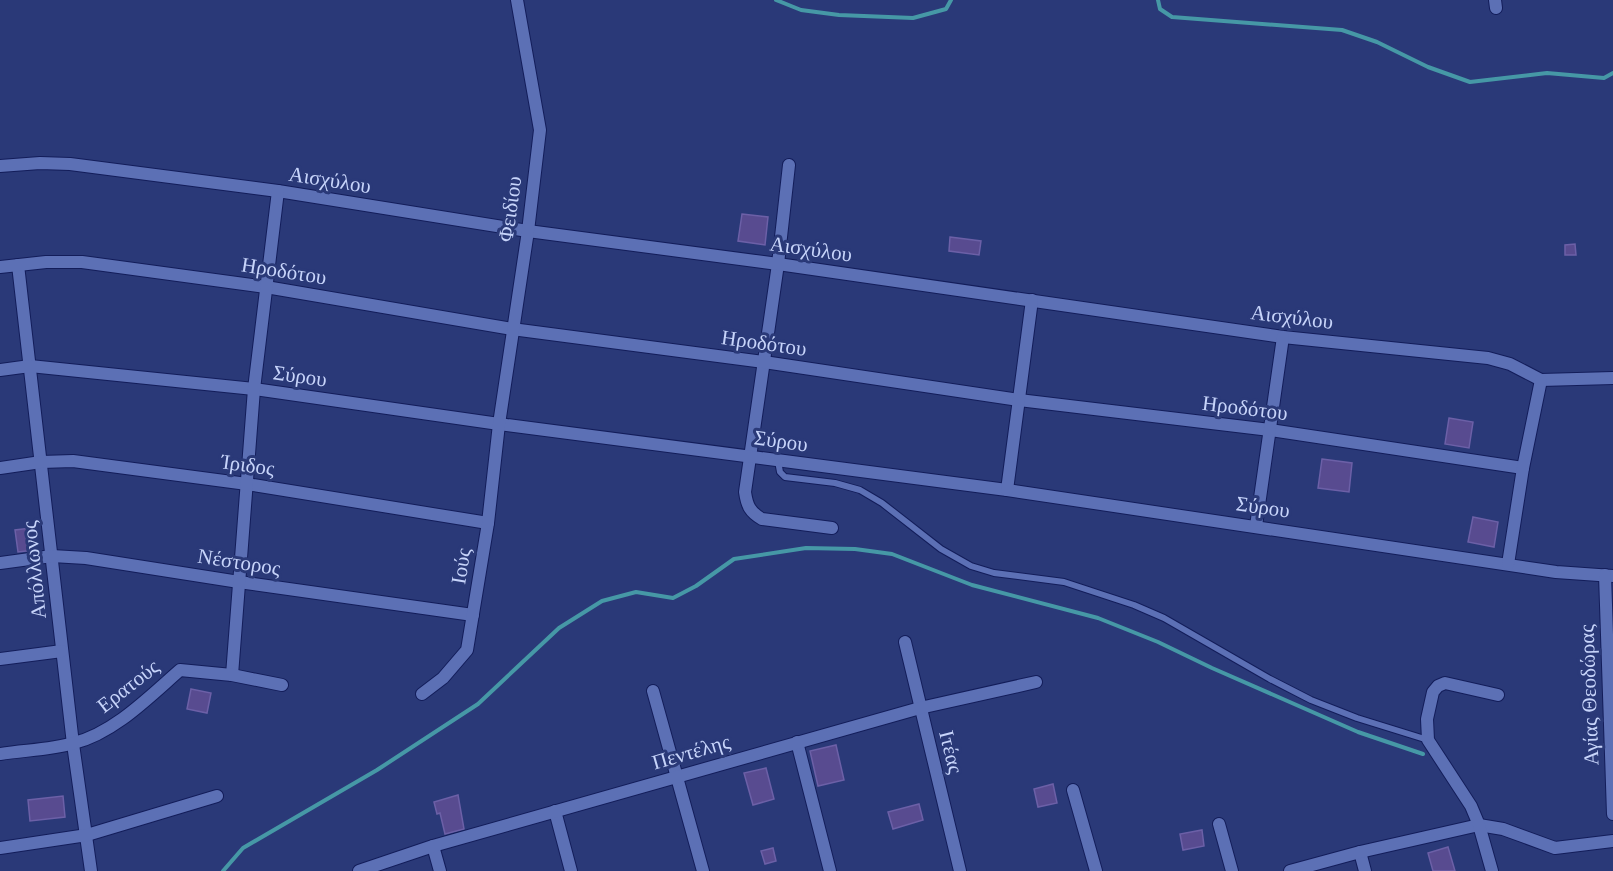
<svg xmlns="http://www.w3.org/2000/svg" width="1613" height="871" font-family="Georgia,serif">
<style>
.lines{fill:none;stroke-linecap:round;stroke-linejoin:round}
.stream{stroke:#4698a6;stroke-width:4}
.building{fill:#584b90;stroke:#6c60a7;stroke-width:1.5}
.service-casing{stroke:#131d5a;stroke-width:8}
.minor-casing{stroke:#131d5a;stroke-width:14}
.service{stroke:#5c70b5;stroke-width:6}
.minor{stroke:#5c70b5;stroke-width:12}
.labels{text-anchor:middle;stroke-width:6;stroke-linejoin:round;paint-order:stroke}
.street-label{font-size:21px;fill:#c7d4fa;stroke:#2a3978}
</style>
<rect width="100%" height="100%" fill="#2a3978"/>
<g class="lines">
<!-- stream -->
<g class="stream">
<path d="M 776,0 L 801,10 L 839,15 L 913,18 L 946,9 L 951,0"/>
<path d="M 1158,0 L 1160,9 L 1172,17 L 1342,30 L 1377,42 L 1428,67 L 1470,82 L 1547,73 L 1604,78 L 1613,73"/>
<path d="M 223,871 L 243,848 L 377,770 L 478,704 L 559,628 L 602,601 L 636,592 L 673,598 L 696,586 L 734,559 L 806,548 L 855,549 L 892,554 L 972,585 L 1098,618 L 1158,642 L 1212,668 L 1358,732 L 1423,754"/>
</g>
</g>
<!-- building -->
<g class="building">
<path d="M 742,214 L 768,217 L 765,245 L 738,241 Z"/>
<path d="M 950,237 L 981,241 L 979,255 L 949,251 Z"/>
<path d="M 1575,244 L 1576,255 L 1565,255 L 1565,245 Z"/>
<path d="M 1449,418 L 1473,422 L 1469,448 L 1445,444 Z"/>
<path d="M 1322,459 L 1352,463 L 1349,492 L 1318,488 Z"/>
<path d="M 1473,517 L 1498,522 L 1494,547 L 1468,542 Z"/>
<path d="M 31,528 L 34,550 L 18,552 L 15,530 Z"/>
<path d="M 191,689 L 211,693 L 207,713 L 187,709 Z"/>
<path d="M 836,745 L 844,780 L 818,786 L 810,751 Z"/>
<path d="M 766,768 L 774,799 L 753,805 L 744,773 Z"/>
<path d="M 1053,784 L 1057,803 L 1038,807 L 1034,789 Z"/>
<path d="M 458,795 L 464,829 L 445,834 L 440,813 L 437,814 L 434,802 Z"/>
<path d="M 63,796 L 65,817 L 30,821 L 28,800 Z"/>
<path d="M 919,804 L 923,820 L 893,829 L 888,812 Z"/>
<path d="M 1202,830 L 1204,846 L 1183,850 L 1180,834 Z"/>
<path d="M 1448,847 L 1455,871 L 1433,871 L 1428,853 Z"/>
<path d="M 773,848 L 776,861 L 765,864 L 761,851 Z"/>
</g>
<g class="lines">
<defs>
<path id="service" d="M 778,461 L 780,472 L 785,477 L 835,483 L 860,490 L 882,503 L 941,549 L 971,566 L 994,573 L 1064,582 L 1134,605 L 1164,618 L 1270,679 L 1311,700 L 1357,718 L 1428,740"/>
<g id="minor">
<path d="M 1495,0 L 1496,8"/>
<path d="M 789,165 L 778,264 L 745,492 C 747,506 750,512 762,519 L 832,528"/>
<path d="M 0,166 L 40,163 L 70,164 L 278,191 L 528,231 L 778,264 L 1283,337 L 1488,358 L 1510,364 L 1541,380 L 1613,378"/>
<path d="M 18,265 L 73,744 L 91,871"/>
<path d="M 0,267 L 46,262 L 82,262 L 266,287 L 512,329 L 764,362 L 1019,400 L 1270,430 L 1523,468"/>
<path d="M 0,370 L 30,366 L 254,389 L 499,424 L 1007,490 L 1556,572 L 1613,576"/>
<path d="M 0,468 L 41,462 L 73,461 L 247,484 L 488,523"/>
<path d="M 1007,490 L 1032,300"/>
<path d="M 1256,526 L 1283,337"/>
<path d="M 0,563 L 52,556 L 86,558 L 239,582 L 473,615"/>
<path d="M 1508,564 L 1523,468 L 1541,380"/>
<path d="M 1605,575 L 1613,814"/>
<path d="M 905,642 L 960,871"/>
<path d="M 0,659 L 62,651"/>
<path d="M 232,675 L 254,389 L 278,191"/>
<path d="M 653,691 L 703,871"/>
<path d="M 422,694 L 443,678 L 467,650 L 488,523 L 499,424 L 528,231 L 540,130 L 517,0"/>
<path d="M 797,742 L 830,871"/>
<path d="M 0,754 C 24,750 50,750 74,743 C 114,733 149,697 180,670 L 232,675 L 282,685"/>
<path d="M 1073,790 L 1096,871"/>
<path d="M 555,811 L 571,871"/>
<path d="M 1219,824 L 1232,871"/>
<path d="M 433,846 L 440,871"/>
<path d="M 0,848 L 87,835 L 217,796"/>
<path d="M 1360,852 L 1365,871"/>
<path d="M 359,871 L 433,846 L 920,708 L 1036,682"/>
<path d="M 1290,871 L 1360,852 L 1479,825 L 1503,829 L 1555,848 L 1613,841"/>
<path d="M 1492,871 L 1479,825 L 1471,806 L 1428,740 L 1427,719 L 1433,692 L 1438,686 L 1445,683 L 1498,695"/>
</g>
</defs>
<!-- service casing -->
<use href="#service" class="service-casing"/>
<!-- minor casing -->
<use href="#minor" class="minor-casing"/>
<!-- service -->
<use href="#service" class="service"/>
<!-- minor -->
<use href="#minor" class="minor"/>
</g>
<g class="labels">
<!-- street labels -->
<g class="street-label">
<text transform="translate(330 180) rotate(9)" y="7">Αισχύλου</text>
<text transform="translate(510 209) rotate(-82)" y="7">Φειδίου</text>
<text transform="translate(811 249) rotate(8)" y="7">Αισχύλου</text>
<text transform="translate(284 271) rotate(9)" y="7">Ηροδότου</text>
<text transform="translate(1292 317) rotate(7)" y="7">Αισχύλου</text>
<text transform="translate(764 343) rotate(8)" y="7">Ηροδότου</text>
<text transform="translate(300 376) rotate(8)" y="7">Σύρου</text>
<text transform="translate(1245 408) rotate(7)" y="7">Ηροδότου</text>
<text transform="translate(781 441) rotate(8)" y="7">Σύρου</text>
<text transform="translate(248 465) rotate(8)" y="7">Ίριδος</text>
<text transform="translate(1263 507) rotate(8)" y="7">Σύρου</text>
<text transform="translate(239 562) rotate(9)" y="7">Νέστορος</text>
<text transform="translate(461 566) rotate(-81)" y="7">Ιούς</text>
<text transform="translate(34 570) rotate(-96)" y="7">Απόλλωνος</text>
<text transform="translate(128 686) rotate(-38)" y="7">Ερατούς</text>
<text transform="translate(1589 695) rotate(-92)" y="7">Αγίας Θεοδώρας</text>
<text transform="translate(691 752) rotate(-16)" y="7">Πεντέλης</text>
<text transform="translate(951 752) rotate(76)" y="7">Ιτέας</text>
</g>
</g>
</svg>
